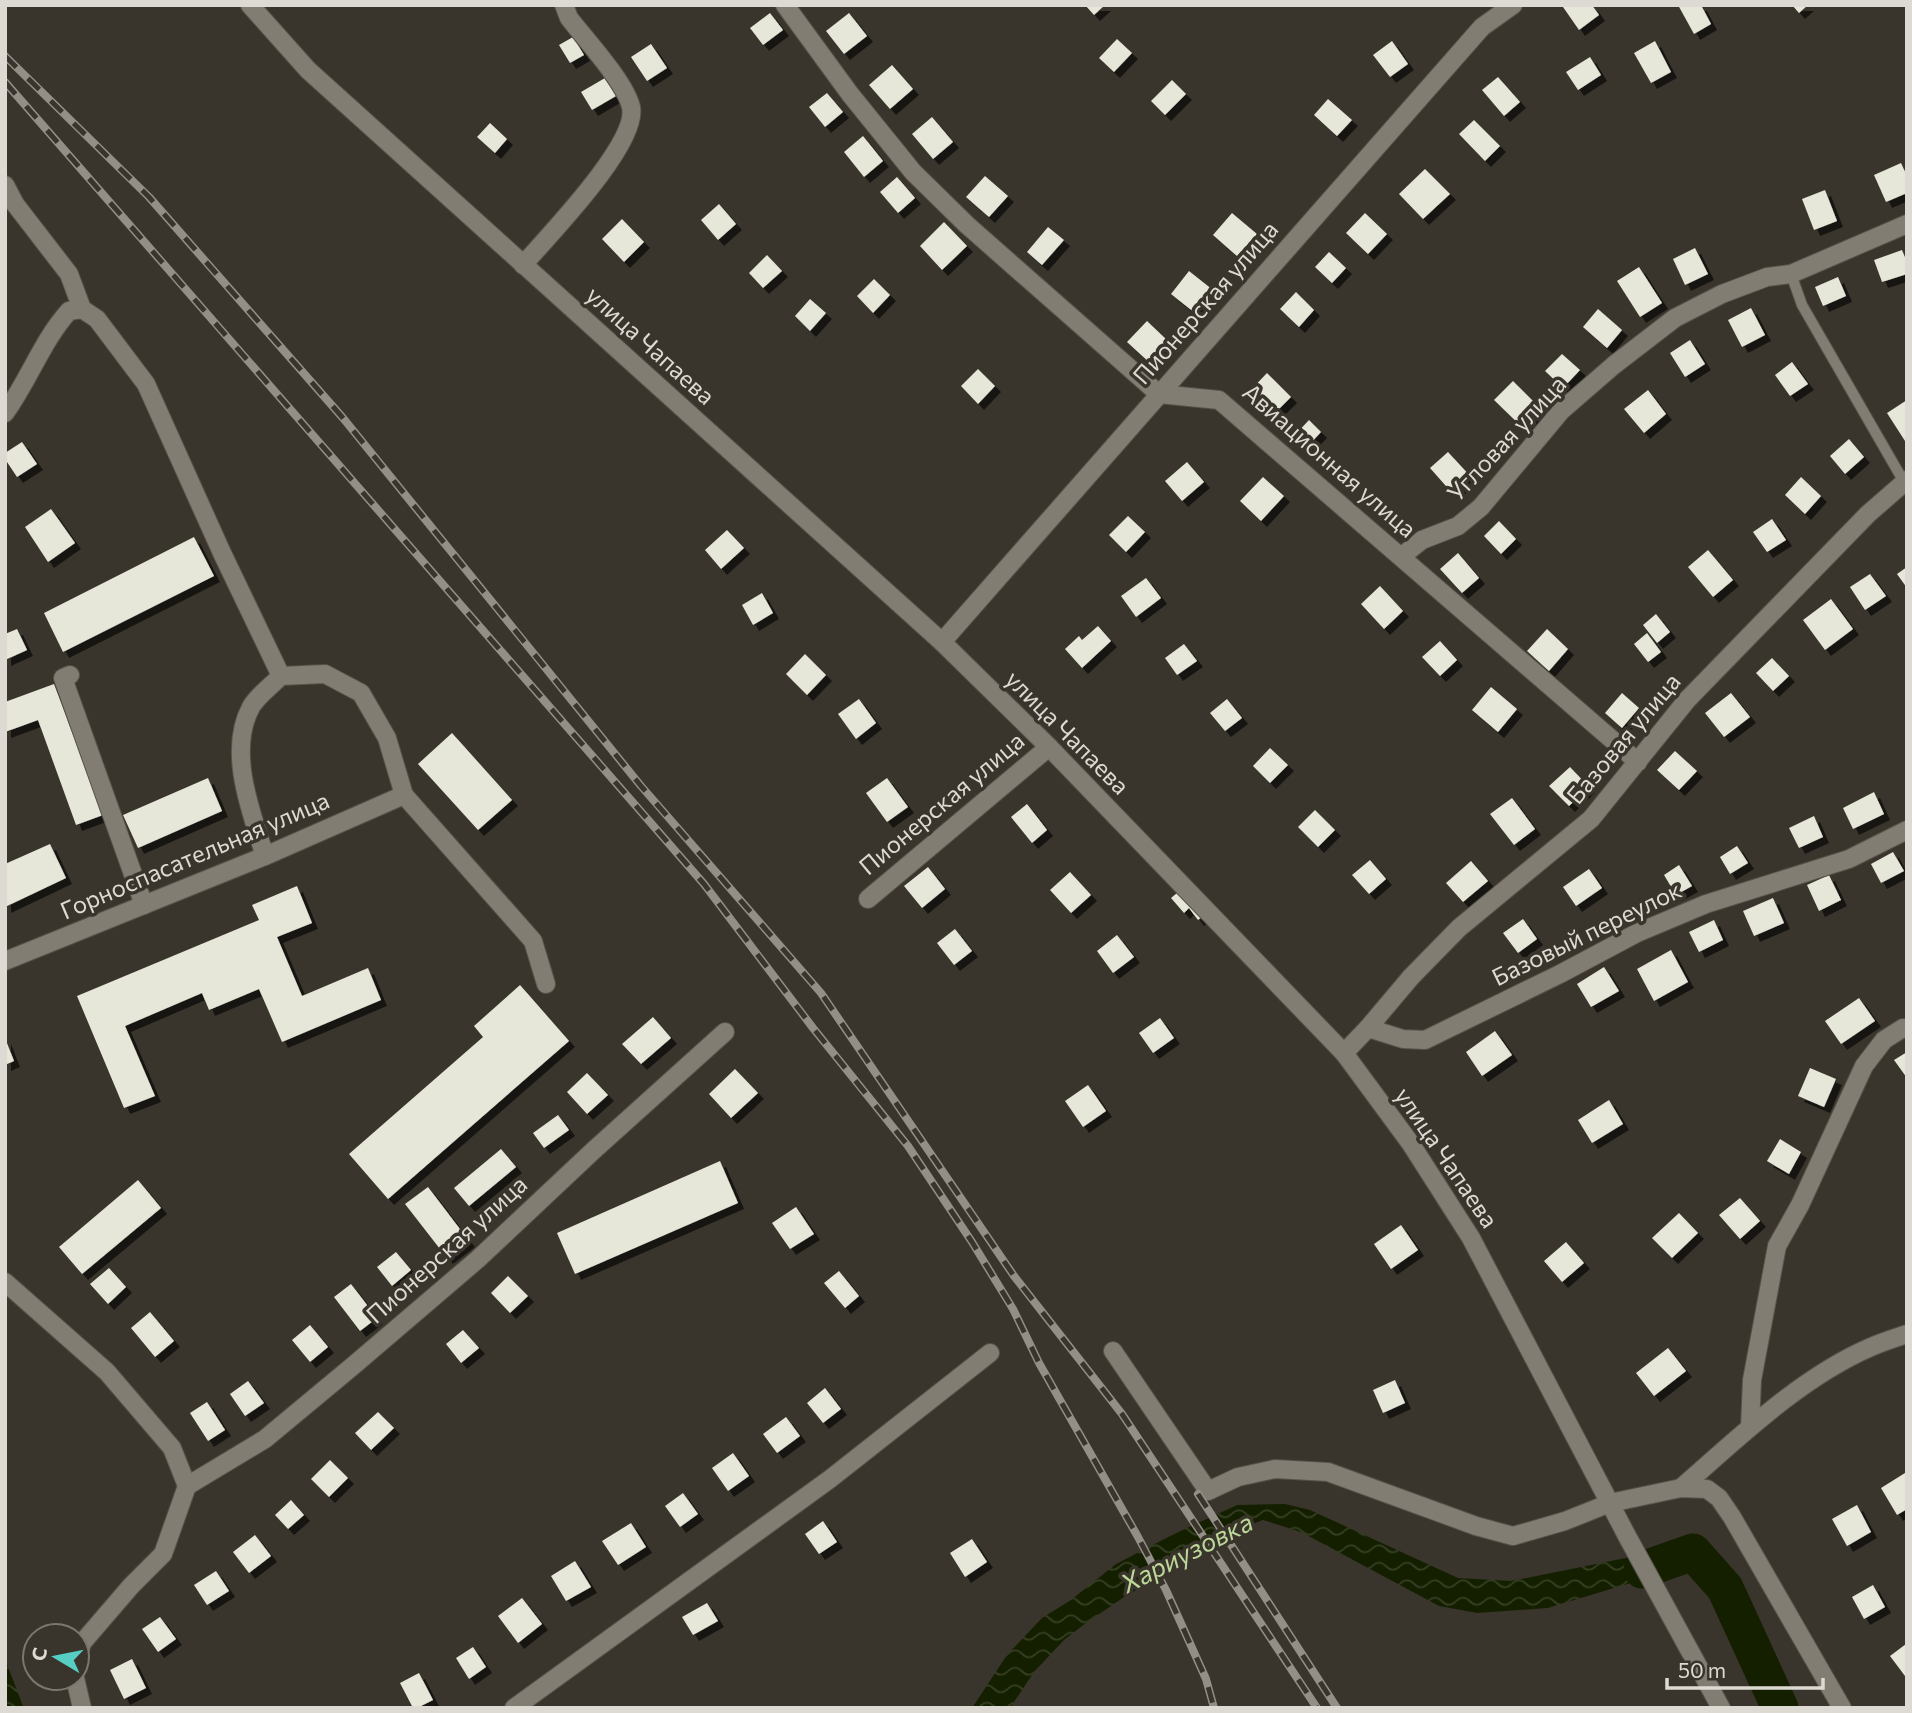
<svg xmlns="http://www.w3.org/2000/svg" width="1912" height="1713" font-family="Commissioner,sans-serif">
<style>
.water{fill:url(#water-waves)}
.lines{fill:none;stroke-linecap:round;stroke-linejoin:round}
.river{stroke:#141f00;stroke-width:37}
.building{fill:#e6e6d9;filter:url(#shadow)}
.lane-casing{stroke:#56524a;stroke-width:12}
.street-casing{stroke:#56524a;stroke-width:20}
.secondary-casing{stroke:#56524a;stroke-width:20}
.lane{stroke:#827d72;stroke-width:10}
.street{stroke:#827d72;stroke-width:18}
.secondary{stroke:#827d72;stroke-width:18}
.rail-casing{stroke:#938f87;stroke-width:8}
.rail{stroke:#3a352c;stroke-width:5;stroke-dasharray:16;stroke-linecap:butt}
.labels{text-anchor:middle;stroke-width:7;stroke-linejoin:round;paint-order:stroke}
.street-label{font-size:24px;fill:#dddad4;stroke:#3a352c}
.water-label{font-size:26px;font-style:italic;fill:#bdd798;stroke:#3a352c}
</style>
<defs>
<pattern id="water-waves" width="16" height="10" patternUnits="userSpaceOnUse" patternTransform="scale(1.75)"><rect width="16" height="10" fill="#141f00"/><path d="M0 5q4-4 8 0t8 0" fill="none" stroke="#363f24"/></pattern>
<filter id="shadow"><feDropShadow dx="6" dy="6" stdDeviation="0" flood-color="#0009"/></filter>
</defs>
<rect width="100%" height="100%" fill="#3a352c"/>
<!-- water -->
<g class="water">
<path d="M 1285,1504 L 1310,1510 L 1458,1578 L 1511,1581 L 1685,1546 L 1693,1564 L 1548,1608 L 1477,1613 L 1439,1606 L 1301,1532 L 1263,1520 L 1234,1531 L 1123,1598 L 1086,1623 L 1064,1640 L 1034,1672 L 1010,1708 L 972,1708 L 1007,1655 L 1042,1618 L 1071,1600 L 1116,1564 L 1174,1534 L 1237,1505 Z"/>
<path d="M 5,1659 L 23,1706 L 24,1708 L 5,1708 Z"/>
</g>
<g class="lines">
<!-- river -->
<path class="river" d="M 1642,1570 L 1693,1552 L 1725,1588 L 1780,1708"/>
</g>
<!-- building -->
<g class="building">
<path d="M 1085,5 L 1105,5 L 1094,15 Z"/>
<path d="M 1565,5 L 1592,5 L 1599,15 L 1579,30 L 1563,7 Z"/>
<path d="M 1678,5 L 1701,5 L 1711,24 L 1694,34 Z"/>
<path d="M 1792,5 L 1808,5 L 1799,13 Z"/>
<path d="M 770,13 L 783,30 L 763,45 L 750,28 Z"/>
<path d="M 849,13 L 867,36 L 844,54 L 826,31 Z"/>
<path d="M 573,37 L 584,55 L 570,63 L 559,45 Z"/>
<path d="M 1117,39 L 1132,53 L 1114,72 L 1099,58 Z"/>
<path d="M 1392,41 L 1408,64 L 1390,77 L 1373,55 Z"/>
<path d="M 1655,41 L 1671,72 L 1651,83 L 1634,53 Z"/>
<path d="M 651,44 L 667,68 L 647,81 L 631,57 Z"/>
<path d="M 1590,57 L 1601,75 L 1578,90 L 1566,72 Z"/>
<path d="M 892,65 L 913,89 L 890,109 L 869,85 Z"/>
<path d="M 1498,77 L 1520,102 L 1504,116 L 1482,90 Z"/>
<path d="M 605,78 L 616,96 L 592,110 L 581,92 Z"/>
<path d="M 1172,80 L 1186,94 L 1165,115 L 1151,101 Z"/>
<path d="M 827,93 L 843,112 L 825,127 L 809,107 Z"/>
<path d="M 1328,99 L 1352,120 L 1337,136 L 1314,115 Z"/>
<path d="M 932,117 L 953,142 L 933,159 L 912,134 Z"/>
<path d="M 1474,120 L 1500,146 L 1485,161 L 1459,134 Z"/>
<path d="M 490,123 L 507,139 L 495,153 L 477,137 Z"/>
<path d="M 863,136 L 883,161 L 864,177 L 844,152 Z"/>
<path d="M 1901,163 L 1907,176 L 1907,193 L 1886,202 L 1874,175 Z"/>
<path d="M 1425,169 L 1450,194 L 1423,219 L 1399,194 Z"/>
<path d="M 985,176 L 1008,196 L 989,217 L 966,197 Z"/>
<path d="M 897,177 L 915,198 L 898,213 L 880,192 Z"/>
<path d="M 1825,190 L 1837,221 L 1814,230 L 1802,199 Z"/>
<path d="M 719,204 L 736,224 L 718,240 L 701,220 Z"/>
<path d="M 1232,213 L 1257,234 L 1237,256 L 1213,235 Z"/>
<path d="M 1365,213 L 1387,234 L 1368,254 L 1346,233 Z"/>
<path d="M 622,219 L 644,242 L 624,262 L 602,239 Z"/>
<path d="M 944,222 L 967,246 L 942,270 L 920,246 Z"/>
<path d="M 1048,227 L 1064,240 L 1042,265 L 1027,252 Z"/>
<path d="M 1695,248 L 1708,274 L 1685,285 L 1673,259 Z"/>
<path d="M 1902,250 L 1907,262 L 1907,274 L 1882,282 L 1874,260 Z"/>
<path d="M 1329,252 L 1346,268 L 1332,283 L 1315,267 Z"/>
<path d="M 767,255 L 782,271 L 763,288 L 749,273 Z"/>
<path d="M 1639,267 L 1662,303 L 1640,317 L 1617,281 Z"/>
<path d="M 1189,271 L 1213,290 L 1195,313 L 1171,294 Z"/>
<path d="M 1838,277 L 1846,296 L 1823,306 L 1815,287 Z"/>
<path d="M 874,279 L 890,295 L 873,313 L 857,296 Z"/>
<path d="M 1296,292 L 1314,310 L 1299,327 L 1280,309 Z"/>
<path d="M 810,299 L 826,313 L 810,331 L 795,316 Z"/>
<path d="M 1751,308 L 1765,335 L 1742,347 L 1728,320 Z"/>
<path d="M 1598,309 L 1622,330 L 1607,348 L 1583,327 Z"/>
<path d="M 1147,321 L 1168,341 L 1149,362 L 1127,342 Z"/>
<path d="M 1690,340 L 1705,364 L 1685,377 L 1670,353 Z"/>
<path d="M 1562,354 L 1580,370 L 1563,388 L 1545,371 Z"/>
<path d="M 1792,362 L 1808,384 L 1790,396 L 1775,375 Z"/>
<path d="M 978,369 L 995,386 L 978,404 L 961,386 Z"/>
<path d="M 1267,373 L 1291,397 L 1270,418 L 1246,395 Z"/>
<path d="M 1513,381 L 1541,409 L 1522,427 L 1494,400 Z"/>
<path d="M 1648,390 L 1666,414 L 1644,433 L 1624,409 Z"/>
<path d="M 1907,400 L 1907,439 L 1905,441 L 1887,413 Z"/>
<path d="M 1309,420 L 1321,432 L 1306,448 L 1294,436 Z"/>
<path d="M 1849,439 L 1864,457 L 1845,474 L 1830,456 Z"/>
<path d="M 22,442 L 37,464 L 17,477 L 5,459 L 5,453 Z"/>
<path d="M 1448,452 L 1471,477 L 1453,494 L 1430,468 Z"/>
<path d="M 1187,462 L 1204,482 L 1182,501 L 1165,481 Z"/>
<path d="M 1263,477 L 1284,496 L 1261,521 L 1240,501 Z"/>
<path d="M 1801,477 L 1821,496 L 1805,514 L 1785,495 Z"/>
<path d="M 51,509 L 75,543 L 48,562 L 25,527 Z"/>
<path d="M 1128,516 L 1145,532 L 1126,552 L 1109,535 Z"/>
<path d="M 1772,519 L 1786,540 L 1767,552 L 1753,532 Z"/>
<path d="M 1499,521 L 1516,539 L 1501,554 L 1484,536 Z"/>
<path d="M 727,530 L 744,548 L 721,569 L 705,550 Z"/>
<path d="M 194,537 L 214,576 L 63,652 L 44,613 Z"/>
<path d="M 1708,550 L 1733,580 L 1713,597 L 1688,567 Z"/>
<path d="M 1458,553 L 1479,578 L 1462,593 L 1440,569 Z"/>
<path d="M 1907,567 L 1907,588 L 1897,574 Z"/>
<path d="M 1870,574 L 1886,596 L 1865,610 L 1850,587 Z"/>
<path d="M 1146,578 L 1161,598 L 1136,617 L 1121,596 Z"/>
<path d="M 1380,586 L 1403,611 L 1384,629 L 1361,604 Z"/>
<path d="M 762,593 L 773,613 L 753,625 L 742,605 Z"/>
<path d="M 1831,599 L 1853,629 L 1825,650 L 1803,620 Z"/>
<path d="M 1656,614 L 1670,632 L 1657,643 L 1643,625 Z"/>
<path d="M 1098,626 L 1111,641 L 1082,668 L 1065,649 L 1079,636 L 1082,640 Z"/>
<path d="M 17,629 L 27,650 L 5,660 L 5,634 Z"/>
<path d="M 1547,629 L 1568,649 L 1549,671 L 1527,651 Z"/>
<path d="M 1647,633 L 1661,652 L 1648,662 L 1634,644 Z"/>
<path d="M 1440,641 L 1457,660 L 1440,676 L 1422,657 Z"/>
<path d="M 1184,644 L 1197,661 L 1177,675 L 1165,658 Z"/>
<path d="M 805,654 L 826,675 L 807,695 L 786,674 Z"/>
<path d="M 1772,658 L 1789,676 L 1773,691 L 1756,673 Z"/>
<path d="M 54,684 L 103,815 L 76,825 L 38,720 L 5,732 L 5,702 Z"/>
<path d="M 1491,687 L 1517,709 L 1498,732 L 1472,710 Z"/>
<path d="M 1622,693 L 1639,708 L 1622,728 L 1605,713 Z"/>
<path d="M 1731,693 L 1750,717 L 1724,737 L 1705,713 Z"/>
<path d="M 859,699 L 876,723 L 856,739 L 838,714 Z"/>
<path d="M 1227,699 L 1242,718 L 1225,731 L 1210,713 Z"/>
<path d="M 452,733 L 512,800 L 478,830 L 418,764 Z"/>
<path d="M 1270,748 L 1288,765 L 1270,783 L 1253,766 Z"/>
<path d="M 1675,751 L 1697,771 L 1679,790 L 1657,770 Z"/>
<path d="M 1570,767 L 1589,787 L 1569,806 L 1549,786 Z"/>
<path d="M 208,778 L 222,811 L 138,848 L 123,815 Z"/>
<path d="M 887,778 L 908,807 L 887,822 L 866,793 Z"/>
<path d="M 1874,792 L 1884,814 L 1853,829 L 1843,808 Z"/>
<path d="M 1512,798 L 1535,829 L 1514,845 L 1490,814 Z"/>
<path d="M 1027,804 L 1047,830 L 1032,843 L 1011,817 Z"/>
<path d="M 1315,810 L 1335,830 L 1318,847 L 1298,827 Z"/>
<path d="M 1814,816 L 1823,837 L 1799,848 L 1789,828 Z"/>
<path d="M 50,844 L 66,878 L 5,907 L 5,864 Z"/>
<path d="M 1737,846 L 1748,863 L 1730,874 L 1720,857 Z"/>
<path d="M 1893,852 L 1904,871 L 1881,883 L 1871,864 Z"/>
<path d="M 1370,860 L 1386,879 L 1369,894 L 1352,875 Z"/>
<path d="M 1471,861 L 1488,881 L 1463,902 L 1446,883 Z"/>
<path d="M 1679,865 L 1692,886 L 1676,895 L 1664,875 Z"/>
<path d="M 928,867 L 945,889 L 922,908 L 904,886 Z"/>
<path d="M 1589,869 L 1602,888 L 1576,906 L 1563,887 Z"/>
<path d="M 1070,872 L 1091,895 L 1071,913 L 1050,890 Z"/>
<path d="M 1829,875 L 1841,900 L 1819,911 L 1807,885 Z"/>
<path d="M 297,886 L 312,923 L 277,937 L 302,996 L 368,968 L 381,1000 L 282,1042 L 259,989 L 209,1010 L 202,993 L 125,1026 L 155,1096 L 124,1108 L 77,996 L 259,920 L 252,905 Z"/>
<path d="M 1183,888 L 1206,914 L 1198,920 L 1189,908 L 1184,913 L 1171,898 Z"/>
<path d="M 1773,898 L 1784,923 L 1754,936 L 1743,911 Z"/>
<path d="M 1523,919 L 1537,939 L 1518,953 L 1503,933 Z"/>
<path d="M 1714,920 L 1723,940 L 1699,952 L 1689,932 Z"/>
<path d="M 955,929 L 972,951 L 954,965 L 937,943 Z"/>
<path d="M 1117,935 L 1134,957 L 1113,973 L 1097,951 Z"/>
<path d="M 1671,950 L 1688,982 L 1654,1001 L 1637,969 Z"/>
<path d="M 1604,967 L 1619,991 L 1591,1007 L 1577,984 Z"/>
<path d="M 520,985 L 569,1041 L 388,1199 L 349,1154 L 483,1037 L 474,1026 Z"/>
<path d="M 1859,998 L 1875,1021 L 1841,1044 L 1825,1021 Z"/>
<path d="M 653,1017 L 671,1038 L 641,1064 L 622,1044 Z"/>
<path d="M 1160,1018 L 1174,1038 L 1153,1053 L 1139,1033 Z"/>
<path d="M 1495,1031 L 1512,1055 L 1482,1076 L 1466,1052 Z"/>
<path d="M 5,1038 L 14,1061 L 5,1065 Z"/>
<path d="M 1907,1052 L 1907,1078 L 1894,1060 Z"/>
<path d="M 1810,1068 L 1836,1079 L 1824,1107 L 1798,1096 Z"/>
<path d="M 735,1069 L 758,1093 L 731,1118 L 709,1094 Z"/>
<path d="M 587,1073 L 608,1095 L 587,1114 L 567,1092 Z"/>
<path d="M 1088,1085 L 1106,1111 L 1083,1127 L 1065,1101 Z"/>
<path d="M 1609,1100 L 1623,1124 L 1592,1143 L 1578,1120 Z"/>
<path d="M 558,1115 L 569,1130 L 544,1148 L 533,1133 Z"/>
<path d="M 1780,1139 L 1801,1152 L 1789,1174 L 1767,1161 Z"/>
<path d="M 501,1149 L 516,1167 L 469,1206 L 454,1188 Z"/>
<path d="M 720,1161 L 738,1203 L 575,1274 L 557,1233 Z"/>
<path d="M 138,1180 L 161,1208 L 82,1274 L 59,1247 Z"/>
<path d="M 428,1187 L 469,1241 L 447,1258 L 405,1204 Z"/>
<path d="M 1740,1198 L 1760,1221 L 1740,1239 L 1719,1215 Z"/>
<path d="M 796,1207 L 814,1234 L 790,1249 L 772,1223 Z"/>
<path d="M 1679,1213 L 1698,1233 L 1672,1258 L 1652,1238 Z"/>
<path d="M 1401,1225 L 1418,1250 L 1391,1269 L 1374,1244 Z"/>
<path d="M 1566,1242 L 1584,1263 L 1562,1282 L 1544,1261 Z"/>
<path d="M 396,1252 L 411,1270 L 392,1286 L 377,1267 Z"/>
<path d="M 109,1268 L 126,1287 L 108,1304 L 90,1284 Z"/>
<path d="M 839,1271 L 859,1296 L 845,1308 L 824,1283 Z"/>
<path d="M 508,1276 L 528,1296 L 510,1313 L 491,1293 Z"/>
<path d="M 351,1284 L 377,1318 L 360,1331 L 334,1297 Z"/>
<path d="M 150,1312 L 174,1341 L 155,1357 L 131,1328 Z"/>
<path d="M 310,1325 L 328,1347 L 310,1362 L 292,1340 Z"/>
<path d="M 463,1330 L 479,1348 L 461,1363 L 446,1344 Z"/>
<path d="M 1668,1348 L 1686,1371 L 1654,1396 L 1636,1373 Z"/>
<path d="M 1395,1380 L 1405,1403 L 1383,1413 L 1373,1390 Z"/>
<path d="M 248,1381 L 264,1403 L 245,1416 L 230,1394 Z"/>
<path d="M 825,1388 L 841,1409 L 823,1423 L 807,1403 Z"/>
<path d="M 207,1402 L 225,1430 L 208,1441 L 190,1413 Z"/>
<path d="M 378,1412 L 394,1428 L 371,1450 L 355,1433 Z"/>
<path d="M 786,1417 L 800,1436 L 777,1453 L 763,1434 Z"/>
<path d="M 733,1453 L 749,1476 L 728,1491 L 712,1468 Z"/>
<path d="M 330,1460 L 348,1478 L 329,1497 L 311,1479 Z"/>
<path d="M 1905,1473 L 1907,1509 L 1897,1515 L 1881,1488 Z"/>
<path d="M 683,1493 L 698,1514 L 680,1527 L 665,1506 Z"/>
<path d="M 291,1500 L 304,1515 L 288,1529 L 275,1515 Z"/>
<path d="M 1857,1505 L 1871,1532 L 1847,1546 L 1832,1519 Z"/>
<path d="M 823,1521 L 837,1542 L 819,1554 L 805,1534 Z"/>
<path d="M 631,1523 L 646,1547 L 618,1565 L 602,1541 Z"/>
<path d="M 255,1535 L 271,1556 L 249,1573 L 233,1552 Z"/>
<path d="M 972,1539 L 987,1562 L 965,1577 L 950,1553 Z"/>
<path d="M 575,1561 L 591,1587 L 566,1601 L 551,1576 Z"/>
<path d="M 216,1571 L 229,1591 L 207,1605 L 194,1585 Z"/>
<path d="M 1873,1585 L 1885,1607 L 1864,1619 L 1852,1597 Z"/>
<path d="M 522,1598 L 542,1624 L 518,1643 L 498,1616 Z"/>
<path d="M 707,1603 L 718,1621 L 693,1635 L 682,1617 Z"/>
<path d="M 160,1617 L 176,1639 L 158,1652 L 142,1629 Z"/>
<path d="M 1906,1644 L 1907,1675 L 1905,1676 L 1890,1656 Z"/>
<path d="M 473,1647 L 486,1667 L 469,1679 L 456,1658 Z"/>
<path d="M 132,1659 L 146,1688 L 124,1699 L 110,1670 Z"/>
<path d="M 419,1673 L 433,1700 L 417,1708 L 413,1708 L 400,1683 Z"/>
</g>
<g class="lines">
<defs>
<path id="lane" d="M 1791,274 L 1802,305 L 1904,482"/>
<g id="street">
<path d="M 785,5 L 850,94 L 913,172 L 967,225 L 1159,394 L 1219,400 L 1638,762"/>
<path d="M 5,185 L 15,204 L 69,274 L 82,309"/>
<path d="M 523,265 C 548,236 639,143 631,107 C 625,82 586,40 569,18 L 564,5"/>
<path d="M 5,413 C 29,380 42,341 69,311 L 82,309 L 97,319 L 146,384 L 222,553 L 281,676"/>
<path d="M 1402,556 L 1422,540 L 1458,526 L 1481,507 L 1561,411 L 1614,365 L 1675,318 L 1722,294 L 1767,277 L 1791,274 L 1907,224"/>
<path d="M 942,642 L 1482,27 L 1513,5"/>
<path d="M 70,675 L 63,678 L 144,905"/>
<path d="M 265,856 C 251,812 227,751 251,707 C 257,696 272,685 281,676 L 325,674 L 361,693 L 387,738 L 404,795 L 533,941 L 546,984"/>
<path d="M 868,899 L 1049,747"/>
<path d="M 5,961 L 265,856 L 404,795"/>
<path d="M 1368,1028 L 1403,1039 L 1425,1040 L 1560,974 L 1637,933 L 1706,904 L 1849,859 L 1907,830"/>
<path d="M 1344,1053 L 1368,1028 L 1411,977 L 1459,928 L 1591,819 L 1687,700 L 1868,514 L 1907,480"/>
<path d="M 5,1282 L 107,1372 L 172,1448 L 187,1486 L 163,1554 L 131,1586 L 82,1643 L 77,1660"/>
<path d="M 1113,1351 L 1208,1491 L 1238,1477 L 1275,1469 L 1328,1472 L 1476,1526 L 1513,1536 L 1565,1521 L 1610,1503 L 1681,1488 L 1707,1489 L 1719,1498 L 1732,1517 L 1842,1708"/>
<path d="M 1750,1427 L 1752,1380 L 1777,1246 L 1800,1205 L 1864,1066 L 1884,1040 L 1903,1028 L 1907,1029"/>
<path d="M 187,1486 L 265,1439 L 354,1365 L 478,1259 L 594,1150 L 725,1032"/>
<path d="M 1681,1488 C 1738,1438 1801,1377 1871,1347 C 1882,1342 1895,1338 1907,1334"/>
<path d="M 75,1678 L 82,1708"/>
<path d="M 514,1708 L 830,1479 L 990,1353"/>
</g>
<path id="secondary" d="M 250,5 L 308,70 L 942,642 L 1049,747 L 1344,1053 L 1411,1144 L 1471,1238 L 1627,1536 L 1721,1708"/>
</defs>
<!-- lane casing -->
<use href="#lane" class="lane-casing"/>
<!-- street casing -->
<use href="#street" class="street-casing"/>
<!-- secondary casing -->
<use href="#secondary" class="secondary-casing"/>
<!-- lane -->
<use href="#lane" class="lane"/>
<!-- street -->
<use href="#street" class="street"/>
<!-- secondary -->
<use href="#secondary" class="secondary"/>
<defs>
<g id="rail">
<path d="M 5,56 L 149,197 L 343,418 L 641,786 L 821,993 L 1014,1276 L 1122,1414 L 1317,1708"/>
<path d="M 5,82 L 704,884 L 813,1028 L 908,1146 L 972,1242 L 1013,1309 L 1039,1363 L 1138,1537 L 1166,1590 L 1206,1679 L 1214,1708"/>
<path d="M 1198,1494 L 1337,1708"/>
</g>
</defs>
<!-- rail casing -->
<use href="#rail" class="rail-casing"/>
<!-- rail -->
<use href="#rail" class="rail"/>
</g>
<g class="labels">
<!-- street labels -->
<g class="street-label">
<text transform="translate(1206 303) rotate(-49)" y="8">Пионерская улица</text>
<text transform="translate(650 346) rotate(42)" y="8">улица Чапаева</text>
<text transform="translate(1507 439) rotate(-47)" y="8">Угловая улица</text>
<text transform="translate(1329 461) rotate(41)" y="8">Авиационная улица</text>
<text transform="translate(1067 733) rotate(45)" y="8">улица Чапаева</text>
<text transform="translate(1624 739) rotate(-50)" y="8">Базовая улица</text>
<text transform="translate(942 804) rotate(-40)" y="8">Пионерская улица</text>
<text transform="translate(195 856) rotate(-23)" y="8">Горноспасательная улица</text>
<text transform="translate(1587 934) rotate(-26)" y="8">Базовый переулок</text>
<text transform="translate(1446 1158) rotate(56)" y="8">улица Чапаева</text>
<text transform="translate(447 1250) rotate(-42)" y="8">Пионерская улица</text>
</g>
<!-- water labels -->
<g class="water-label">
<text transform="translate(1187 1553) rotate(-27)" y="9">Хариузовка</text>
</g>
</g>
<!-- border -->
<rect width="1912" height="1713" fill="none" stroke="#dddad4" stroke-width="14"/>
<!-- north arrow -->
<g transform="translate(56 1657) rotate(280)"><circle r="33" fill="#3a352c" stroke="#7b776f" stroke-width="2"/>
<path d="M0-5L12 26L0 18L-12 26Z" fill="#56cec4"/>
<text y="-10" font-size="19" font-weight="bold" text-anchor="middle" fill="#dddad4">С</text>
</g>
<!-- scale -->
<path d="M1667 1678v10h156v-10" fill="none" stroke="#dddad4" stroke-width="3.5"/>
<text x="1678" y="1678" font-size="21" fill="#dddad4" stroke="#3a352c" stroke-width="5" paint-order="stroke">50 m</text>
</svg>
